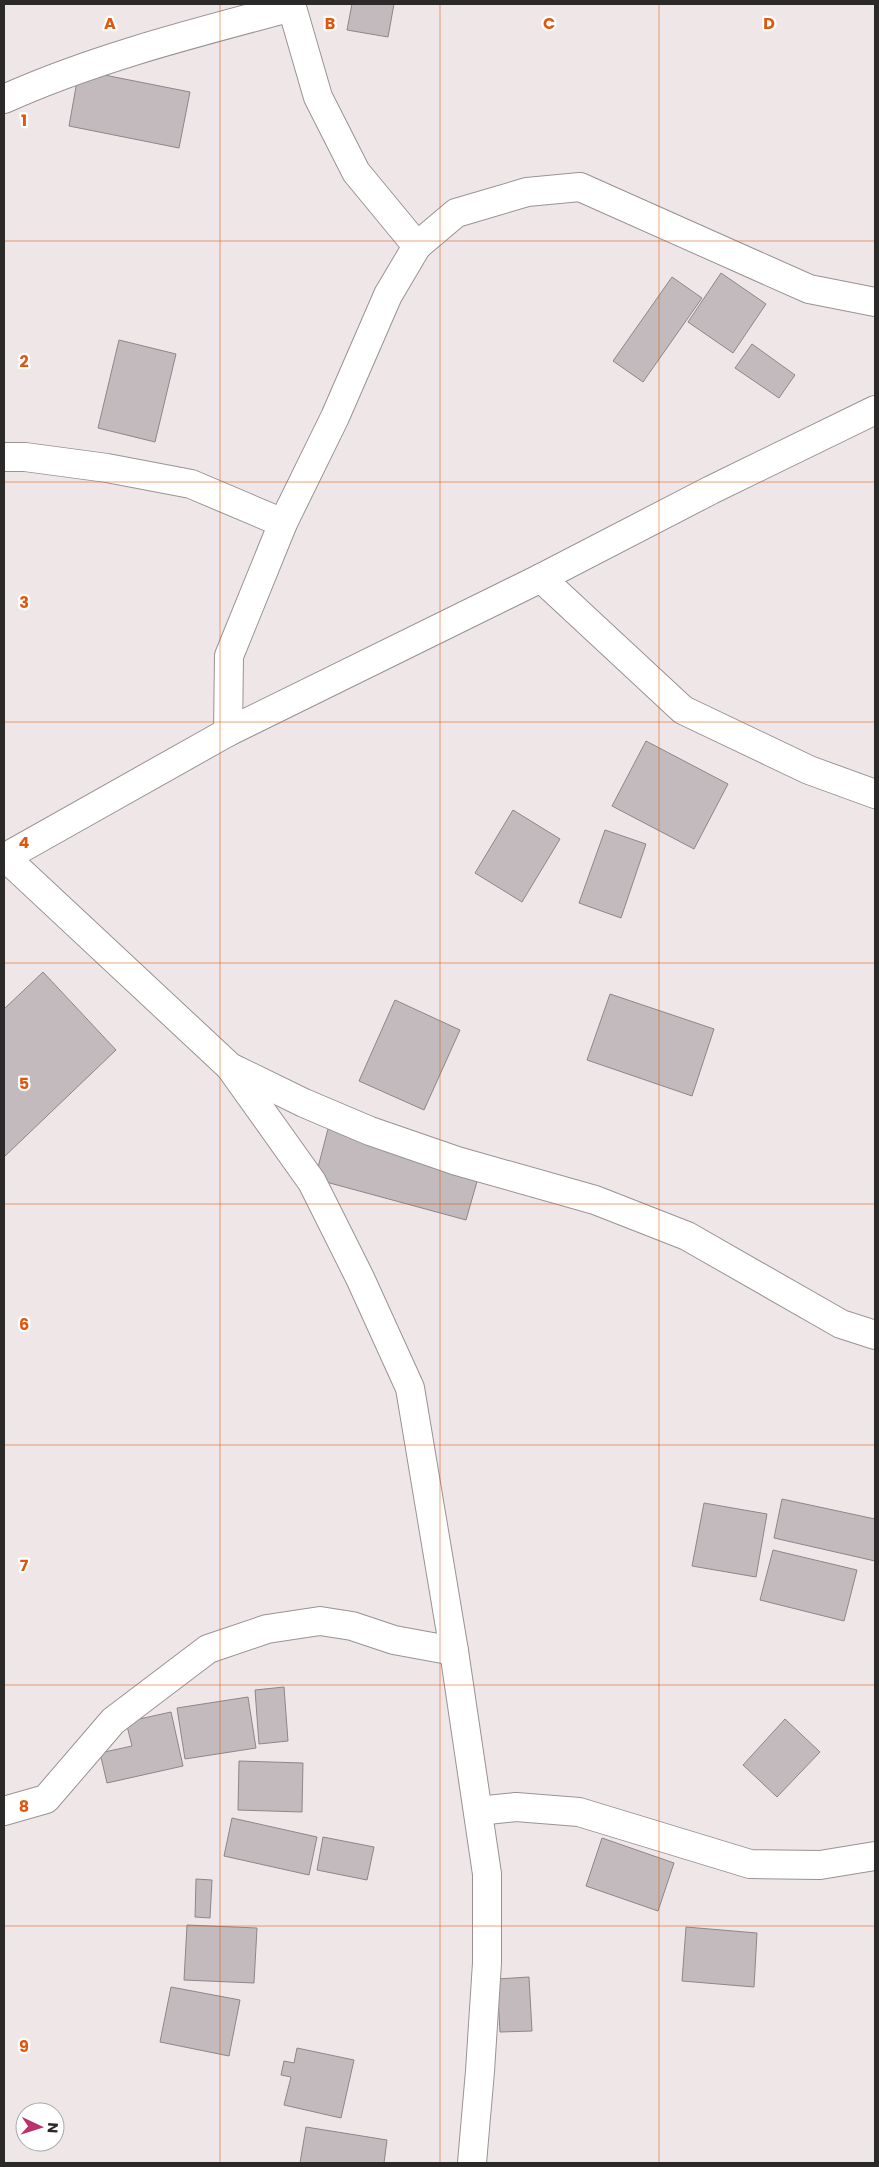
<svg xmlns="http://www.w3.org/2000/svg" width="879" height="2167" font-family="Poppins,sans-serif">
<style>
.building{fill:#c2babc;stroke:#8e8688}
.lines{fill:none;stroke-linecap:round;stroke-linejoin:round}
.minor-casing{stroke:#9a9294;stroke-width:30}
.major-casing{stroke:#9a9294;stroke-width:30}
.minor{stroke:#fff;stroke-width:28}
.major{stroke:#fff;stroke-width:28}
.grid{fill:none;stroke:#df570d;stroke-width:1;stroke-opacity:0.55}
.grid-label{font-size:16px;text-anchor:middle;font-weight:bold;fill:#df570d;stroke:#fff;stroke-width:4.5;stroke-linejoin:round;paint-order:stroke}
</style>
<rect width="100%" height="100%" fill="#efe6e8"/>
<!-- building -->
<g class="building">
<path d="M 352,4 L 394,4 L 388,37 L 347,30 Z"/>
<path d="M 79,70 L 190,92 L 179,148 L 69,126 Z"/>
<path d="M 721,273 L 766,304 L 733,353 L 688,322 Z"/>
<path d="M 672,277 L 702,298 L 643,382 L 613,361 Z"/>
<path d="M 119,340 L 176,354 L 155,442 L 98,428 Z"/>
<path d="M 752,344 L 795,375 L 779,398 L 735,368 Z"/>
<path d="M 646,741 L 728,784 L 694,849 L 612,806 Z"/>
<path d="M 513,810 L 560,839 L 522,902 L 475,873 Z"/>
<path d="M 605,830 L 646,844 L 621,918 L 579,903 Z"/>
<path d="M 43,972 L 116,1050 L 4,1157 L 4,1009 Z"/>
<path d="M 610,994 L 714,1029 L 692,1096 L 587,1060 Z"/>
<path d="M 395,1000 L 460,1030 L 424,1110 L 359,1081 Z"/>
<path d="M 328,1129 L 480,1171 L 466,1220 L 315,1179 Z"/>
<path d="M 782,1499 L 875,1519 L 875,1561 L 774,1538 Z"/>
<path d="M 704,1503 L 767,1514 L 756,1577 L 692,1566 Z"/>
<path d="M 773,1550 L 857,1570 L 844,1621 L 760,1600 Z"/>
<path d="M 284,1687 L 288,1741 L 259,1744 L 255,1690 Z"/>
<path d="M 248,1697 L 256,1748 L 185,1759 L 177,1708 Z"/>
<path d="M 171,1712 L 183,1766 L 107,1783 L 100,1753 L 132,1746 L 126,1722 Z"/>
<path d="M 785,1719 L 820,1752 L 777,1797 L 743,1765 Z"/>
<path d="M 239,1761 L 303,1763 L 302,1812 L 238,1810 Z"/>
<path d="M 232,1818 L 317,1837 L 309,1875 L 224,1856 Z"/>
<path d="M 323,1837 L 374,1847 L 367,1880 L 317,1870 Z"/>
<path d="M 602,1838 L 674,1863 L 658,1911 L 586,1886 Z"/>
<path d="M 196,1879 L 212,1880 L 210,1918 L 195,1917 Z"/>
<path d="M 187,1925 L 257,1928 L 254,1983 L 184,1980 Z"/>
<path d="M 686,1927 L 757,1933 L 754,1987 L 682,1981 Z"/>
<path d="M 529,1977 L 532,2031 L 500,2032 L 497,1979 Z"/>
<path d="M 171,1987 L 240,2000 L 229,2056 L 160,2042 Z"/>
<path d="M 297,2048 L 354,2060 L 341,2118 L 284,2105 L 291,2077 L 281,2075 L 284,2061 L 294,2063 Z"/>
<path d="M 306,2127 L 387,2140 L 384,2163 L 300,2163 Z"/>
</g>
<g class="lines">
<defs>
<g id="minor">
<path d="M 4,99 C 95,58 195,33 292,7"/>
<path d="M 417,246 L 456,213 L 527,192 L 580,187 L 809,289 L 875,302"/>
<path d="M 4,457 L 25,457 L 107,468 L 191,484 L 283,523"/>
<path d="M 541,578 L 683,710 L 809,770 L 875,794"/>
<path d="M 228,732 L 229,656 L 283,523 L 335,417 L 388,295 L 417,246 L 356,172 L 318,97 L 291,4"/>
<path d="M 5,857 L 230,1067 L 304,1103 L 370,1131 L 457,1161 L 595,1200 L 687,1236 L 841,1324 L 875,1335"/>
<path d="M 230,1067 L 312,1182 L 360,1278 L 410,1388 L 454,1651 L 487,1874 L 487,1963 L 480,2071 L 472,2163"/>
<path d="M 4,1811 L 46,1799 L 113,1721 L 208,1649 L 267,1629 L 320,1621 L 352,1626 L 394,1640 L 454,1651"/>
<path d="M 478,1811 L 516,1807 L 579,1812 L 750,1864 L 820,1865 L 875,1856"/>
</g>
<path id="major" d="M 4,858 L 228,732 L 541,578 L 711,490 L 875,410"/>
</defs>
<!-- minor casing -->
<use href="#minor" class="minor-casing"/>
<!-- major casing -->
<use href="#major" class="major-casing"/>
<!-- minor -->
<use href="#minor" class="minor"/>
<!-- major -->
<use href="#major" class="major"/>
</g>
<!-- grid -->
<path class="grid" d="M 220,4 L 220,2163M 440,4 L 440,2163M 659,4 L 659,2163M 4,241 L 875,241M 4,482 L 875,482M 4,722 L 875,722M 4,963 L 875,963M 4,1204 L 875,1204M 4,1445 L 875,1445M 4,1685 L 875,1685M 4,1926 L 875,1926"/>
<g class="grid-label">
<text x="110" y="29">A</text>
<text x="330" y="29">B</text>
<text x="549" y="29">C</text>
<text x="769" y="29">D</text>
<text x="24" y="126">1</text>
<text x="24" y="367">2</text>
<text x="24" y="608">3</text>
<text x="24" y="848">4</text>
<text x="24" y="1089">5</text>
<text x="24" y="1330">6</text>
<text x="24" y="1571">7</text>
<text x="24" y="1812">8</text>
<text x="24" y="2052">9</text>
</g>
<!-- border -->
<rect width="879" height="2167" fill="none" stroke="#2c2929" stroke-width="10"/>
<!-- north arrow -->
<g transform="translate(40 2127) rotate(94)"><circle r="24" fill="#ffffff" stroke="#aba9a9"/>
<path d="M0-4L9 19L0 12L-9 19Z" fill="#bb326d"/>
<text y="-8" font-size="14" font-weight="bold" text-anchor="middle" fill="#2c2929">N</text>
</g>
</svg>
